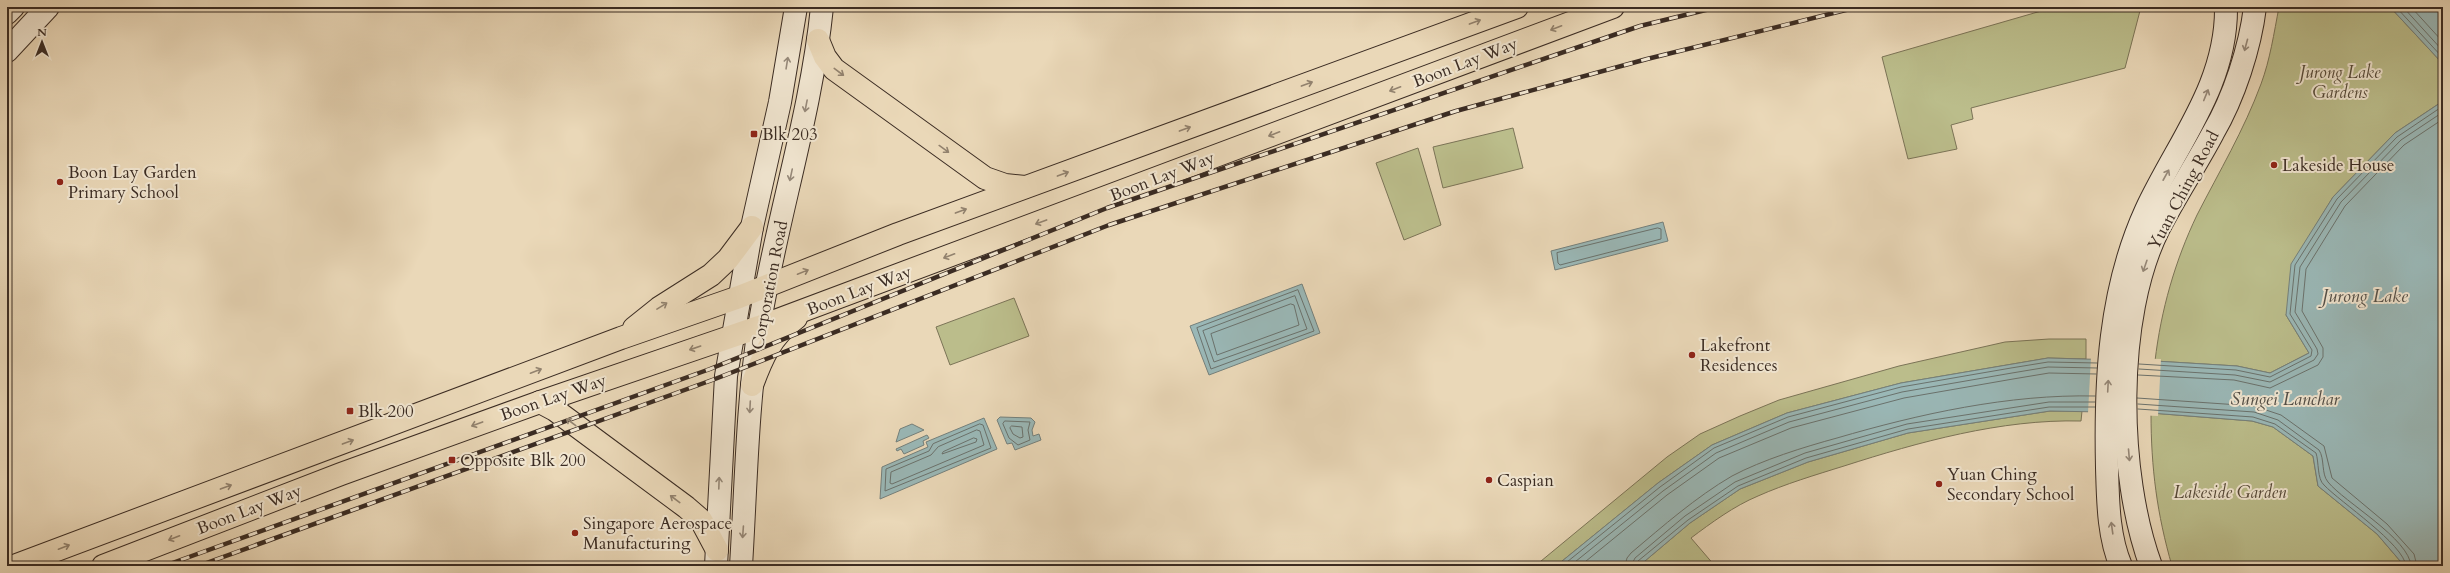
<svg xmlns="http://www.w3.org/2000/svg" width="2450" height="573" font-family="Cardo,serif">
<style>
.green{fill:#bbbd8b;stroke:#7b7457}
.water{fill:#9ab8b7;stroke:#74807c}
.pier{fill:#ead8b8}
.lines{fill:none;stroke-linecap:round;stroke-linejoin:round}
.shore{stroke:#6a726d;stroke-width:1}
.secondary-casing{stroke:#3b2c23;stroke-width:24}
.primary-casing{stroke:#3b2c23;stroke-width:24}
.secondary{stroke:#f1e6d1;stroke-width:22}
.primary{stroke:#ead8b8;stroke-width:22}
.rail-casing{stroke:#3b2c23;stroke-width:4.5}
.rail{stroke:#f1e6d1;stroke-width:3;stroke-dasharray:9;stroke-linecap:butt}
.oneway{stroke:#92826e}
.oneway2{stroke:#96897a}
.poi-dot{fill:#8f2418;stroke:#f1e6d1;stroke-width:1.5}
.labels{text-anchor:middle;stroke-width:4;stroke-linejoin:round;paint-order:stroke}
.street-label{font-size:17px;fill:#3b2c23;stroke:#f1e6d1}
.park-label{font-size:17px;font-style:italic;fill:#554938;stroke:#f1e6d1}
.poi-label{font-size:17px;fill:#3b2c23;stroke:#f1e6d1;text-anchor:start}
.water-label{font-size:18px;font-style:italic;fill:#534f48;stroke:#f1e6d1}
</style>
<rect width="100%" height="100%" fill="#ead8b8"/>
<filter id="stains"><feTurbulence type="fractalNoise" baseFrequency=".005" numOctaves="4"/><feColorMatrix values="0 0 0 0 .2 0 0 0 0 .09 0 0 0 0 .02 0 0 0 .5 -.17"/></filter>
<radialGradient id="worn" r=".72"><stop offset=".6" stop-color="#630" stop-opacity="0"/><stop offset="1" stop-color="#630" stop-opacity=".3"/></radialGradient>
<!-- green -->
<g class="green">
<path d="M 2055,7 L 2141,7 L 2125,68 L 1971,108 L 1973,119 L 1951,125 L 1957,149 L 1908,159 L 1882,57 Z"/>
<path d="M 2279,7 L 2390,7 L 2443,64 L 2443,101 L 2395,133 L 2333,197 L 2316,225 L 2286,315 L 2309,353 L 2270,373 L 2237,366 L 2155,361 C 2161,310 2175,261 2197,215 C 2219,172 2244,130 2261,84 C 2270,60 2274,33 2279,7 Z"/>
<path d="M 1513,128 L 1523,168 L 1443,188 L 1433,147 Z"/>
<path d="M 1418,148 L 1441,225 L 1404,240 L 1376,163 Z"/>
<path d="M 1014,298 L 1029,336 L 950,365 L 936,327 Z"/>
<path d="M 2049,339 L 2086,339 L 2086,359 L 2048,358 L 1901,383 L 1787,413 L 1712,445 L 1658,483 L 1556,566 L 1535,566 L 1667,457 L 1700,434 L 1740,416 L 1779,400 L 1899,366 L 2005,342 Z"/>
<path d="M 2050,411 L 2082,411 L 2081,421 C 2001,419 1919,442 1844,466 C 1815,475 1785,484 1758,496 C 1734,506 1711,523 1691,538 L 1715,566 L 1639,566 L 1690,523 L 1740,489 L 1808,462 L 1908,433 Z"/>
<path d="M 2151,413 L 2252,421 L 2273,427 L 2313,456 L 2318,486 L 2377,534 L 2401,562 L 2402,566 L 2172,566 C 2157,514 2151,468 2151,413 Z"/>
</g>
<!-- water -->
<g class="water">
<path d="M 2390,7 L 2443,7 L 2443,64 Z"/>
<path d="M 2443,101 L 2443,566 L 2402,566 L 2401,562 L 2377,534 L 2318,486 L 2313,456 L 2273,427 L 2252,421 L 2151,413 L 2050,411 L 1908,433 L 1808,462 L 1740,489 L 1690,523 L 1639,566 L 1556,566 L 1658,483 L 1712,445 L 1787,413 L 1901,383 L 2048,358 L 2155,361 L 2237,366 L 2270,373 L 2309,353 L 2286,315 L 2291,264 L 2333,197 L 2395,133 Z"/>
<path d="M 1663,222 L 1668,241 L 1555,270 L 1551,251 Z"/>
<path d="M 1302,284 L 1320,333 L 1209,375 L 1190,326 Z"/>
<path d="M 1000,417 L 1031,418 L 1035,422 L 1032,430 L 1033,436 L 1039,434 L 1041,440 L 1015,450 L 1012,443 L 1007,444 L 997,420 Z"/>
<path d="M 984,418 L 997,449 L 880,499 L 882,467 L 928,447 L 926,442 Z"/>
<path d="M 912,424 L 924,430 L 896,442 L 900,429 Z"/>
<path d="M 927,435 L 929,438 L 923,441 L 924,445 L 904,454 L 901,449 L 897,451 L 896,449 Z"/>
</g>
<!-- pier -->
<path class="pier" d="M 2091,357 L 2161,359 L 2158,416 L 2088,413 Z"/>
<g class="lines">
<!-- shore -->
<g class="shore">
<path d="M 2396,7 L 2443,58"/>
<path d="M 2403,7 L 2443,51"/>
<path d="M 2411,7 L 2443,42"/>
<path d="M 1658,228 L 1661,229 L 1661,239 L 1560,265 L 1558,263 L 1557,253 Z"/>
<path d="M 1298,290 L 1314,331 L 1211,369 L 1197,328 Z"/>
<path d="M 1295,296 L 1307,329 L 1214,362 L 1203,331 Z"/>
<path d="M 1291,304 L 1294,305 L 1299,325 L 1217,355 L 1211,334 Z"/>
<path d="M 2139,364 L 2236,370 L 2270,377 L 2311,356 L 2312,350 L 2290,314 L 2295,265 L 2337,199 L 2397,137 L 2443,106"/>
<path d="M 2139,369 L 2235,375 L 2270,382 L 2314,360 L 2318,354 L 2317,349 L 2295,312 L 2300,267 L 2341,202 L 2401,140 L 2443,112"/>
<path d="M 2138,375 L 2234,380 L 2270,388 L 2318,365 L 2323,357 L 2323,348 L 2302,311 L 2306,269 L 2345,206 L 2404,145 L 2443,119"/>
<path d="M 2137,398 L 2254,406 L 2281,415 L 2324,446 L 2332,478 L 2387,524 L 2414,554 L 2417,566"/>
<path d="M 2138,404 L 2254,412 L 2278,420 L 2319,450 C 2325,459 2321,474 2328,482 C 2344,502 2410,539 2411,566"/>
<path d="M 2138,409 L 2253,417 L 2275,424 L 2316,453 C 2319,462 2317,479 2324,485 C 2340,502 2404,544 2406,566"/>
<path d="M 1005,421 L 1030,422 L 1028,430 L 1030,440 L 1018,445 L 1009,438 L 1003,424 Z"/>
<path d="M 980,424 L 983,425 L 991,448 L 885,491 L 886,469 L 929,451 L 933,444 Z"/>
<path d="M 1012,426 L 1022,427 L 1023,437 L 1020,438 L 1013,434 L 1010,428 Z"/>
<path d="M 977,430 L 980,431 L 984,445 L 892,484 L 890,483 L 891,472 L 931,455 L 938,447 Z"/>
<path d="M 974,438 L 977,439 L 976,442 L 942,454 L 943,452 Z"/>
<path d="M 1562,566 L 1660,487 L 1714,448 L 1788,417 L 1901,387 L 2011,368 L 2048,362 L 2097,363"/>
<path d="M 1570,566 L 1663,491 L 1716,453 L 1789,422 L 1902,392 L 2012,373 L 2048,367 L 2097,368"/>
<path d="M 1580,566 L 1667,495 L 1719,458 L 1791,428 L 1904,398 L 2013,379 L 2049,373 L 2096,374"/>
<path d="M 1625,566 L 1627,558 L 1631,553 C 1663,526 1696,497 1732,476 C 1762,460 1804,447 1837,438 C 1919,414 2009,394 2095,396"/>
<path d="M 1631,566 L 1635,558 L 1685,516 L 1735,482 L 1805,453 L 1907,424 L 2049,402 L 2095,402"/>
<path d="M 1636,566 L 1638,561 L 1688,520 L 1738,486 L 1806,458 L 1908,429 L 2049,407 L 2095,407"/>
</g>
<defs>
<g id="secondary">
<path d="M 7,13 L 13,7"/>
<path d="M 7,51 L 48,7"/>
<path d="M 716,566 L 726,376 L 752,227 L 780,102 L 796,7"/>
<path d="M 741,566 C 746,487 747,406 759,328 C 776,220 811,116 822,7"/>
<path d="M 2121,566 C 2108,536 2108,500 2107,468 C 2105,381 2109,291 2146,210 C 2177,143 2227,85 2226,7"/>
<path d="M 2151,566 C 2117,474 2114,317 2159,228 C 2176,195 2196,165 2213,133 C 2234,97 2250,48 2255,7"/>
</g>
<g id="primary">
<path d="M 818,40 L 825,57 L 834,69 L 985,178 L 1005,185 L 1025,187"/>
<path d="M 634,328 L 659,308 L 711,275 L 728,259 L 752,227"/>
<path d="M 752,385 C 762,358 771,336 796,318"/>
<path d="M 540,402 L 555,410 L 686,507 L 701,520 L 717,550"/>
<path d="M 14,566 L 621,338 L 739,297 L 898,234 L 1517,7"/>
<path d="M 103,566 L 341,474 L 540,402 L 759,327 L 1613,7"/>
</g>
</defs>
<!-- secondary casing -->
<use href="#secondary" class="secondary-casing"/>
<!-- primary casing -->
<use href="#primary" class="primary-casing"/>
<!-- secondary -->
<use href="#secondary" class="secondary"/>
<!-- primary -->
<use href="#primary" class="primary"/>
<defs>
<g id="rail">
<path d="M 164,566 L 710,369 L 1107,208 L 1640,26 L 1718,7"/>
<path d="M 198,566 L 715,379 L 1109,225 L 1456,111 L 1647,59 L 1858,7"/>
</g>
</defs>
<!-- rail casing -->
<use href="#rail" class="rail-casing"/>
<!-- rail -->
<use href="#rail" class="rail"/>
</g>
<!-- one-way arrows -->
<defs><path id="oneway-shaft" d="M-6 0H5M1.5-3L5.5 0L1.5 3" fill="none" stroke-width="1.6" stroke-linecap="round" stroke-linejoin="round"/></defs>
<g class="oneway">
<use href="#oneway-shaft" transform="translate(1475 22) rotate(-20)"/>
<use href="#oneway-shaft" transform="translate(1556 28) rotate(159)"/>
<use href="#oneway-shaft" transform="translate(839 72) rotate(37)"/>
<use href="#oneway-shaft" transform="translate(1307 84) rotate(-20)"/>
<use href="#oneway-shaft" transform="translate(1395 89) rotate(159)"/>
<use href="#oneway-shaft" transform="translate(1185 129) rotate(-20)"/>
<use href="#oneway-shaft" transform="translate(1274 134) rotate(159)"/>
<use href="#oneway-shaft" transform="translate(944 149) rotate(36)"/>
<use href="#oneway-shaft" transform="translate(1063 174) rotate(-20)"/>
<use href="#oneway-shaft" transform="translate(961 211) rotate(-20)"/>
<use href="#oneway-shaft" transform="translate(1041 222) rotate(160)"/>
<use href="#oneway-shaft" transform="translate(949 256) rotate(159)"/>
<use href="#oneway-shaft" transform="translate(803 272) rotate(-22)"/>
<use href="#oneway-shaft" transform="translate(662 306) rotate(-32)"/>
<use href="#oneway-shaft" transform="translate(695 348) rotate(161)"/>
<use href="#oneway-shaft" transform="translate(536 371) rotate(-21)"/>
<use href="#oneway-shaft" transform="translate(571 422) rotate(-143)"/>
<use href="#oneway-shaft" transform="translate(477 424) rotate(160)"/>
<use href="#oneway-shaft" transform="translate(348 442) rotate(-20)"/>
<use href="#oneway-shaft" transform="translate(226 487) rotate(-20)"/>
<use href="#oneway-shaft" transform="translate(675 499) rotate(-143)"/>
<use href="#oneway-shaft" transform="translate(174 538) rotate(159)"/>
<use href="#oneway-shaft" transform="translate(64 547) rotate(-21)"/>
</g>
<g class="oneway2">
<use href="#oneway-shaft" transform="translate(2246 45) rotate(105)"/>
<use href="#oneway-shaft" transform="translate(787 63) rotate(-81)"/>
<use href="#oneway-shaft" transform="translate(2206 95) rotate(-68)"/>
<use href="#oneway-shaft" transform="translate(806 106) rotate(101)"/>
<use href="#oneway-shaft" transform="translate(791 175) rotate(102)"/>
<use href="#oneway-shaft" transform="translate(2166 175) rotate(-61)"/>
<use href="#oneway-shaft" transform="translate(2145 266) rotate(109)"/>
<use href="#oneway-shaft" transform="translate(2108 386) rotate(-87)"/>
<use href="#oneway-shaft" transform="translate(750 407) rotate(93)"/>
<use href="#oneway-shaft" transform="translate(2129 455) rotate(85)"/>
<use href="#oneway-shaft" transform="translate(719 483) rotate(-88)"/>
<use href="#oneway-shaft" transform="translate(2112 528) rotate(-98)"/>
<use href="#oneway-shaft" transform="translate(743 532) rotate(94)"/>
</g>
<!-- markers -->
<g class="poi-dot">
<rect x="750" y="130" width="8" height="8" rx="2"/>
<circle cx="2274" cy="165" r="4"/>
<circle cx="60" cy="182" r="4"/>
<circle cx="1692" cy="355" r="4"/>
<rect x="346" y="407" width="8" height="8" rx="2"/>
<rect x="448" y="456" width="8" height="8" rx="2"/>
<circle cx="1489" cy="480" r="4"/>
<circle cx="1939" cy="484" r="4"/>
<circle cx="575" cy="533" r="4"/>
</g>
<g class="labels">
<!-- street labels -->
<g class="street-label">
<text transform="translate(1465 62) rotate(-21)" y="6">Boon Lay Way</text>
<text transform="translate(1162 176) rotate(-21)" y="6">Boon Lay Way</text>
<text transform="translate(2183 190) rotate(-62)" y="6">Yuan Ching Road</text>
<text transform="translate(769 285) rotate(-79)" y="6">Corporation Road</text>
<text transform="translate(859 290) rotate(-21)" y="6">Boon Lay Way</text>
<text transform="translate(553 397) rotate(-19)" y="6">Boon Lay Way</text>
<text transform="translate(249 509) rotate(-21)" y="6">Boon Lay Way</text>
</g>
<!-- park labels -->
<g class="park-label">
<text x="2340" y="78">Jurong Lake<tspan x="2340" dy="20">Gardens</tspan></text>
<text x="2230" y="498">Lakeside Garden</text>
</g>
<!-- poi labels -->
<g class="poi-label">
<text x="762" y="140">Blk 203</text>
<text x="2282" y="171">Lakeside House</text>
<text x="68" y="178">Boon Lay Garden<tspan x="68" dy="20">Primary School</tspan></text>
<text x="1700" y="351">Lakefront<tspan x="1700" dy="20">Residences</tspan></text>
<text x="358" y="417">Blk 200</text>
<text x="460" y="466">Opposite Blk 200</text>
<text x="1947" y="480">Yuan Ching<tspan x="1947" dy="20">Secondary School</tspan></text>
<text x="1497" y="486">Caspian</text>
<text x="583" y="529">Singapore Aerospace<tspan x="583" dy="20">Manufacturing</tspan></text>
</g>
<!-- water labels -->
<g class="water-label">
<text x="2365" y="302">Jurong Lake</text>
<text x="2285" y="405">Sungei Lanchar</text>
</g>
</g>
<!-- margin -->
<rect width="2450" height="573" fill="none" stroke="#ead8b8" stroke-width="24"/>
<rect x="8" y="8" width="2434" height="557" fill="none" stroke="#3b2c23" stroke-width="2"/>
<rect x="12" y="12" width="2426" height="549" fill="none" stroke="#3b2c23"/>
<!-- north arrow -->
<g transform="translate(42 42)" stroke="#f1e6d1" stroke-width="3" paint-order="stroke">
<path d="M0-3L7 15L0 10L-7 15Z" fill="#3b2c23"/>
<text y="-6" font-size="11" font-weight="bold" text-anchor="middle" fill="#3b2c23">N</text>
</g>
<rect width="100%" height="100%" filter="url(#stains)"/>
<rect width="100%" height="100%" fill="url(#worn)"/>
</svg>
